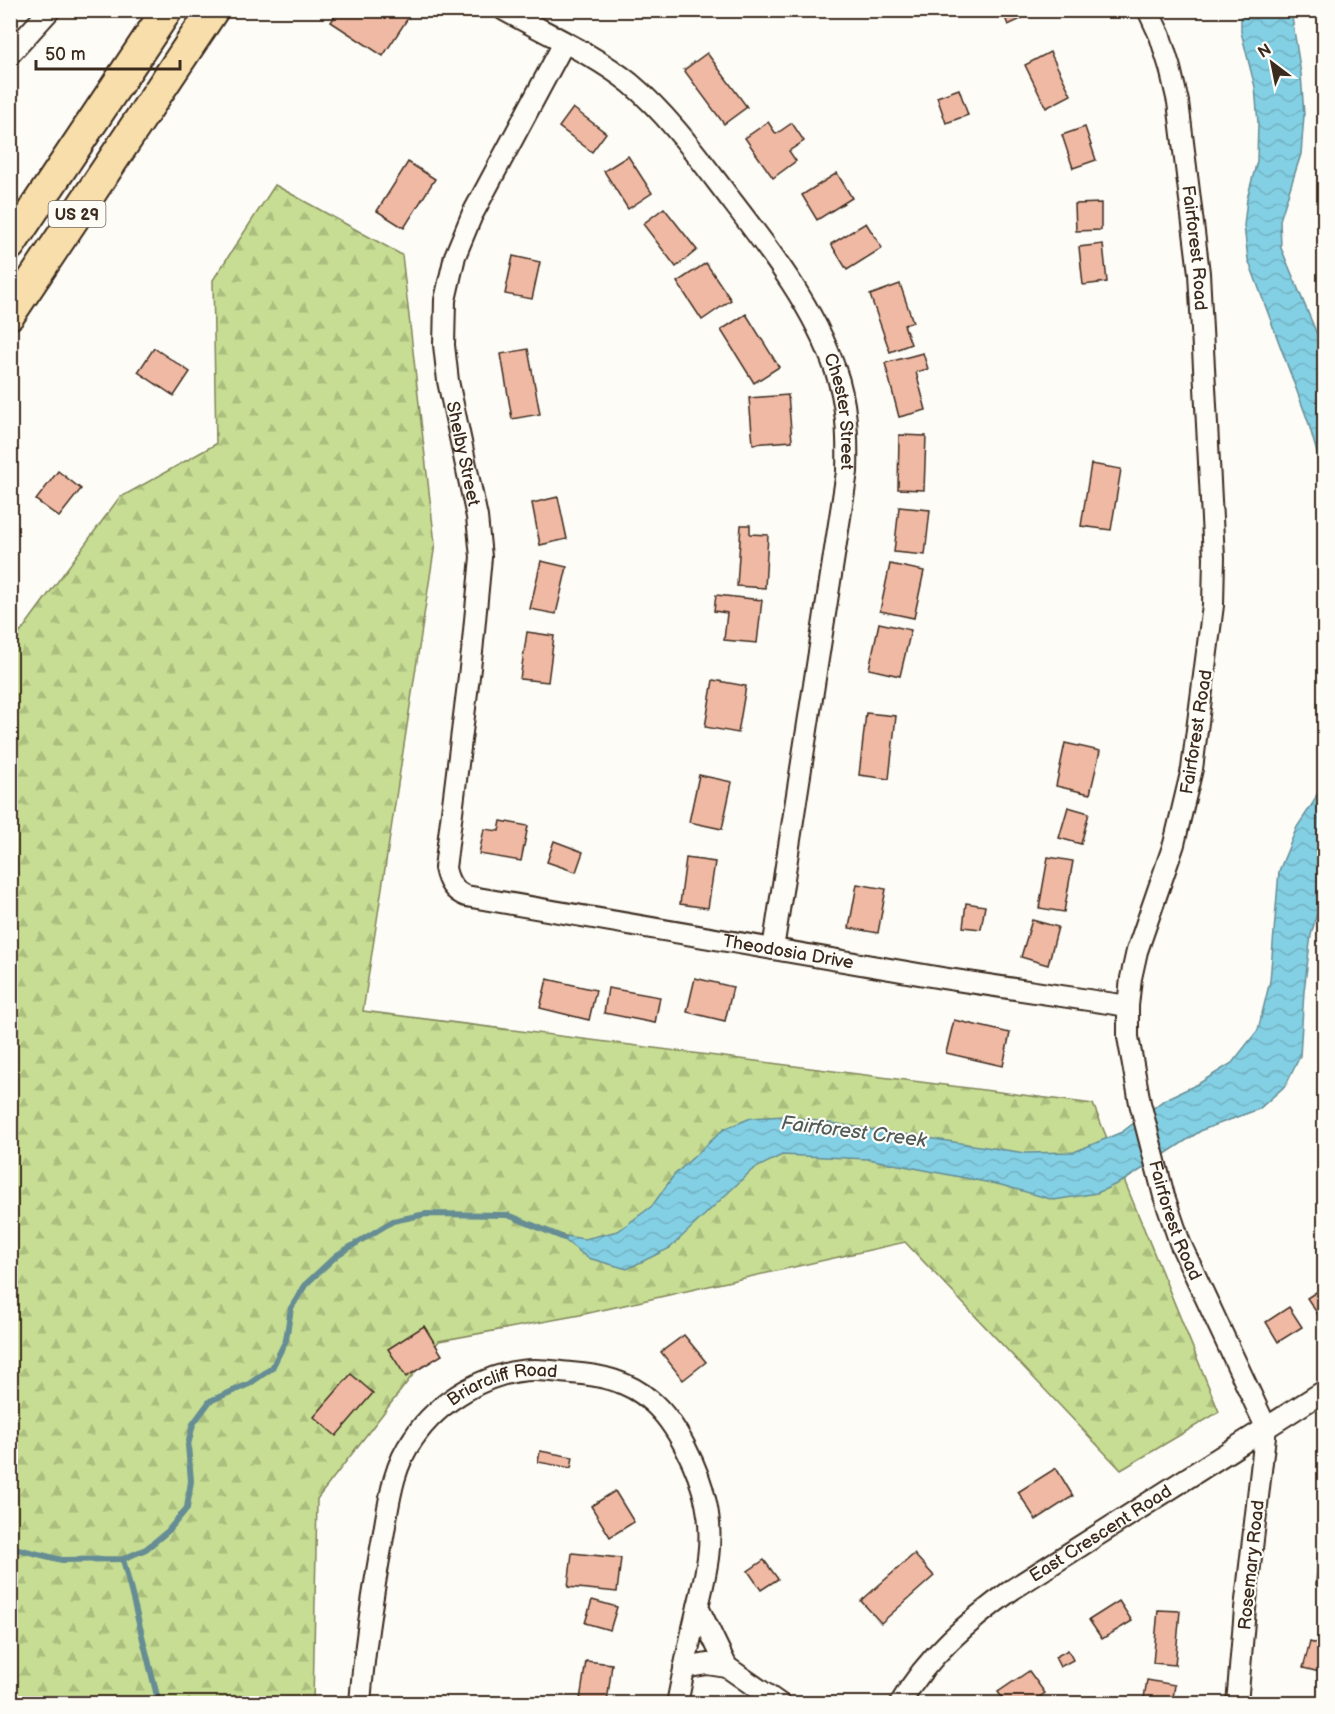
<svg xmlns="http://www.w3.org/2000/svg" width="1335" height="1714" font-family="'Balsamiq Sans',sans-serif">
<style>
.forest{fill:url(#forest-firs);stroke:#808458;stroke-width:1.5}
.water{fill:url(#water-waves);stroke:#668d94;stroke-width:1.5}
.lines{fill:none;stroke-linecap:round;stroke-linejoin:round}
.stream{stroke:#668d94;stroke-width:6}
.building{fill:#f0b9a4;stroke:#3b2a1e;stroke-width:1.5}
.minor-casing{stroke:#3b2a1e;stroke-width:24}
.primary-casing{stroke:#3b2a1e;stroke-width:34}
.minor{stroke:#fdfcf7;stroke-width:20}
.primary{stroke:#f8deab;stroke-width:30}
.labels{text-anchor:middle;stroke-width:4.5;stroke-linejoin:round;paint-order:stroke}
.shield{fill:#fdfcf7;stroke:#75695f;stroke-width:1.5}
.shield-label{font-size:16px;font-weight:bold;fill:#3b2a1e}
.street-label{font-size:18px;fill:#3b2a1e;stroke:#fdfcf7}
.water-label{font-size:20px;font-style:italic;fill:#515c59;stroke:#fdfcf7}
</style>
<defs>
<pattern id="forest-firs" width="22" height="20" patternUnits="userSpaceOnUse" patternTransform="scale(1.5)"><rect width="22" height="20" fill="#c6dd93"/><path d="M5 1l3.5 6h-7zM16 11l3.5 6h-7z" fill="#abbe7e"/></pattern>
<pattern id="water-waves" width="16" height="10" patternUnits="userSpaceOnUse" patternTransform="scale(1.5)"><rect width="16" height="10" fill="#83cfe3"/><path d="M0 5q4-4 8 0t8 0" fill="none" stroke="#72b2c2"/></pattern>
</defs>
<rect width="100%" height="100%" fill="#fdfcf7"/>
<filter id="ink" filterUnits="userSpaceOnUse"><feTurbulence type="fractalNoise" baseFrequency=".0167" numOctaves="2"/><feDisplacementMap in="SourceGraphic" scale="12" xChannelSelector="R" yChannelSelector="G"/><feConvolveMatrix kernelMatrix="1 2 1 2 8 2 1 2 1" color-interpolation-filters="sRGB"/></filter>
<g filter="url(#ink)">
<!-- forest -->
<path class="forest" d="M 275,185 L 402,255 L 435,544 L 363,1011 L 1093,1104 L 1219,1412 L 1121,1470 L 905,1242 L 580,1315 L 439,1341 L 317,1499 L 313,1703 L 11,1704 L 11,645 L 119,498 L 216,444 L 213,280 Z"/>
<!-- water -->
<g class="water">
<path d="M 1241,11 L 1291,11 L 1301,74 L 1304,115 L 1301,154 L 1280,220 L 1281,248 L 1324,351 L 1324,478 L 1308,421 L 1248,259 L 1244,226 L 1247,199 L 1257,161 L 1258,123 L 1255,87 L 1241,32 Z"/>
<path d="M 1324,779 L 1324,889 L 1311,935 L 1304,991 L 1300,1056 L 1286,1085 L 1259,1109 L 1202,1130 L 1125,1180 L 1097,1193 L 1054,1200 L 1001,1185 L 868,1159 L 782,1155 L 752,1170 L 670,1248 L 627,1269 L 588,1258 L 558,1235 L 585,1239 L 618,1231 L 652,1206 L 674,1175 L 724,1129 L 751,1118 L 785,1116 L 1025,1153 L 1074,1152 L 1122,1132 L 1164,1100 L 1198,1084 L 1232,1063 L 1258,1030 L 1270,981 L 1279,871 L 1297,827 L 1313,803 Z"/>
</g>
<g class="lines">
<!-- stream -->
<g class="stream">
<path d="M 10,1547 L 62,1560 L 123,1559 L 146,1549 L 168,1531 L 187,1508 L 191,1481 L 188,1445 L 193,1424 L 210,1401 L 249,1384 L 272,1368 L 286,1340 L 291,1308 L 306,1284 L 337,1255 L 393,1221 L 426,1214 L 508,1215 L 564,1238"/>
<path d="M 123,1559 L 159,1704"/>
</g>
</g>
<!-- building -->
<g class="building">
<path d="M 339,10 L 411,10 L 412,12 L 383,56 L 331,22 Z"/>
<path d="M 1002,10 L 1036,10 L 1036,12 L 1008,25 Z"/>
<path d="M 1050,52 L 1071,95 L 1046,108 L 1025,65 Z"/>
<path d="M 707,53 L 747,107 L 724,124 L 684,70 Z"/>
<path d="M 959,89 L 968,115 L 946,123 L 937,97 Z"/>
<path d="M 573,108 L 606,133 L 592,152 L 559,127 Z"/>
<path d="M 768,122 L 776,134 L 792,123 L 804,141 L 789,151 L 796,161 L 773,178 L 745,138 Z"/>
<path d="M 1085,127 L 1096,160 L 1073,168 L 1062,135 Z"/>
<path d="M 628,156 L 652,193 L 628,209 L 604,171 Z"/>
<path d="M 408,162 L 435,179 L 404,228 L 377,211 Z"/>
<path d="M 837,173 L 852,198 L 817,220 L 802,195 Z"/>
<path d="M 1101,203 L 1101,230 L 1076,231 L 1075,204 Z"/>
<path d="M 664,208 L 697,250 L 676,267 L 643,224 Z"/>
<path d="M 866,223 L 882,248 L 847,270 L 831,244 Z"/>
<path d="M 1103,244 L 1107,282 L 1083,285 L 1079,247 Z"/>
<path d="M 513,256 L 540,262 L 532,299 L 505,294 Z"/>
<path d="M 706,263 L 731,300 L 702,320 L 677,282 Z"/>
<path d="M 900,284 L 913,322 L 904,325 L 911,344 L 890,352 L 870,295 Z"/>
<path d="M 746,314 L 779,367 L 754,383 L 721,330 Z"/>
<path d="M 154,348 L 190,372 L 174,396 L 138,372 Z"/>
<path d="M 528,349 L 540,414 L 512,419 L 501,354 Z"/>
<path d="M 923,353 L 928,369 L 916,372 L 926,410 L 899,417 L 885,363 Z"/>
<path d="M 788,395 L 792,441 L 753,444 L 749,398 Z"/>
<path d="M 899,435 L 926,436 L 924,490 L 898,489 Z"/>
<path d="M 1091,464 L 1121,469 L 1111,530 L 1081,526 Z"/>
<path d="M 58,471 L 81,489 L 59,517 L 36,500 Z"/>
<path d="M 558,497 L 567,539 L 540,545 L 532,503 Z"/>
<path d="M 899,507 L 930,510 L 925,555 L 894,552 Z"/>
<path d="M 741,525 L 750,525 L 750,534 L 768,535 L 765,588 L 737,586 Z"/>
<path d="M 541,561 L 567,567 L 556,614 L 530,609 Z"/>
<path d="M 890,564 L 924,571 L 914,618 L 880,611 Z"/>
<path d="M 716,595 L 762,600 L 757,643 L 724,640 L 727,613 L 714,611 Z"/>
<path d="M 879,623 L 911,630 L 900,676 L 869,669 Z"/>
<path d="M 527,632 L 554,636 L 548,682 L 520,679 Z"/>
<path d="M 713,680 L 746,686 L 738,733 L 705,727 Z"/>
<path d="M 866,713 L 896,716 L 889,779 L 859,775 Z"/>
<path d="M 1065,743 L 1100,751 L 1090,794 L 1056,786 Z"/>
<path d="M 699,775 L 732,782 L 722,829 L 689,822 Z"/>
<path d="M 1068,807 L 1089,813 L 1081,844 L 1059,838 Z"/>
<path d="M 501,821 L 528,826 L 521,861 L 479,854 L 484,829 L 499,831 Z"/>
<path d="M 554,841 L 583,852 L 576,872 L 547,862 Z"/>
<path d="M 1048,857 L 1073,861 L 1064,912 L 1039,908 Z"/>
<path d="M 686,858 L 715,862 L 708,908 L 680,904 Z"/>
<path d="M 857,884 L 886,889 L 878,933 L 849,928 Z"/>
<path d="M 966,903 L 985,906 L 981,929 L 963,927 Z"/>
<path d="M 1032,920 L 1058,927 L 1048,965 L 1021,957 Z"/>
<path d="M 695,978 L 733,987 L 725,1021 L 687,1012 Z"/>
<path d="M 547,979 L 596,990 L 589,1020 L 540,1008 Z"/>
<path d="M 608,988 L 660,997 L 655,1023 L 604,1013 Z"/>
<path d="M 954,1020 L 1010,1033 L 1003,1066 L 946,1053 Z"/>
<path d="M 1324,1287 L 1324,1321 L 1323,1322 L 1307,1298 Z"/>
<path d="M 1289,1307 L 1302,1327 L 1278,1342 L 1266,1322 Z"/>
<path d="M 424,1326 L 442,1355 L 406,1377 L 388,1349 Z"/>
<path d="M 684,1335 L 706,1362 L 683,1380 L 661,1352 Z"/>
<path d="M 351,1374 L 373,1393 L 336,1436 L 314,1417 Z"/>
<path d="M 540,1451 L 573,1457 L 571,1468 L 538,1462 Z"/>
<path d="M 1056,1468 L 1073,1496 L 1036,1520 L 1018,1492 Z"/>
<path d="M 615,1491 L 634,1522 L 610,1537 L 591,1506 Z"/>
<path d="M 572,1553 L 621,1558 L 617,1592 L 568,1587 Z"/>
<path d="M 914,1554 L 934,1576 L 881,1623 L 861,1601 Z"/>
<path d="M 1318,1556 L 1324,1556 L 1324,1585 L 1316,1585 Z"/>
<path d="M 764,1560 L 778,1579 L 761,1590 L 748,1571 Z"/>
<path d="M 592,1600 L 617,1607 L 610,1630 L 585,1623 Z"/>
<path d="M 1119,1601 L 1132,1621 L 1102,1639 L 1089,1620 Z"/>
<path d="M 1158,1610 L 1180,1611 L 1175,1665 L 1153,1663 Z"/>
<path d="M 1310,1642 L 1324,1646 L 1324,1673 L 1303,1668 Z"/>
<path d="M 1068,1650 L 1073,1660 L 1060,1667 L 1055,1657 Z"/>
<path d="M 586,1661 L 612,1664 L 607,1703 L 580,1700 Z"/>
<path d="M 1029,1671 L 1045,1693 L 1030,1704 L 1006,1704 L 998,1692 Z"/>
<path d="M 1147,1680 L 1175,1685 L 1172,1704 L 1143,1704 Z"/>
</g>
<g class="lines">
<defs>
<g id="minor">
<path id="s1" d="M 504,10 C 545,33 594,54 630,83 C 667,114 696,154 725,192 C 767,247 812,303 835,369 C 847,402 848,436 847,472 L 773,949"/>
<path id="s2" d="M 1148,10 L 1160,36 L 1170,68 L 1178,102 L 1199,273 L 1214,557 L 1213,605 L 1192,769 L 1174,844 L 1137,951 L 1131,978 L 1128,1006 L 1128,1037 L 1140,1103 L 1164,1196 L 1180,1243 L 1266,1427 L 1245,1609 L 1237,1704"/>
<path id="s3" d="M 564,43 L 472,215 L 455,256 L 445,300 L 444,345 L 448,381 L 477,517 L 481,557 L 472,652 L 445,868 C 448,882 453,891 466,896 L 942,978 L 1128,1006"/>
<path d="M 10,54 L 50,10"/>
<path d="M 698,1607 L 727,1667"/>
<path d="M 684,1668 L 707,1664 L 727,1667 L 780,1704"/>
<path id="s4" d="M 360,1704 C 364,1648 373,1592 383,1537 C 389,1504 392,1468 413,1439 C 438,1401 489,1370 535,1370 C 547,1370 559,1372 571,1373 C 600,1375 629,1381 651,1401 C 677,1423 699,1470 706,1503 C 715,1543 705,1577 696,1615 C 689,1644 683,1674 677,1704"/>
<path id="s5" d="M 900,1704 C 927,1656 970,1620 1013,1589 L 1324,1391"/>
</g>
<g id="primary">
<path d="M 10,245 L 167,10"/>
<path d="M 10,314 L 213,10"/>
</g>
</defs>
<!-- minor casing -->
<use href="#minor" class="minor-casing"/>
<!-- primary casing -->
<use href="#primary" class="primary-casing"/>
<!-- minor -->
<use href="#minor" class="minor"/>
<!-- primary -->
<use href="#primary" class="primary"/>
</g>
</g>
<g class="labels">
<!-- shield labels -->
<rect class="shield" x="48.5" y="201" width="57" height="26" rx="4.5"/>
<g class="shield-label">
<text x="77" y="220">US 29</text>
</g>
<!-- street labels -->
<g class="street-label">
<text dy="6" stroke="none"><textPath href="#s2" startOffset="244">Fairforest Road</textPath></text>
<text dy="6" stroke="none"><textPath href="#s1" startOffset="543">Chester Street</textPath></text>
<text dy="6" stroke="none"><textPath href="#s3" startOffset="440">Shelby Street</textPath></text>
<text transform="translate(1196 732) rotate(-81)" y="6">Fairforest Road</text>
<text dy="6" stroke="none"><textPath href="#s3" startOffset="1222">Theodosia Drive</textPath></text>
<text dy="6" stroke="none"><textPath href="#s2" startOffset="1234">Fairforest Road</textPath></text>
<text dy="6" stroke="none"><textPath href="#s4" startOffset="382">Briarcliff Road</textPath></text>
<text dy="6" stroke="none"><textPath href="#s5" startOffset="266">East Crescent Road</textPath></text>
<text transform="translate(1251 1565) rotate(-84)" y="6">Rosemary Road</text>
</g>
<!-- water labels -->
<g class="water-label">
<text transform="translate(854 1131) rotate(7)" y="7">Fairforest Creek</text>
</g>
</g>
<!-- margin -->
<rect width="1335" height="1714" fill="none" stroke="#fdfcf7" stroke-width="36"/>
<rect x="18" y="18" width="1299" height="1678" fill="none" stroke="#3b2a1e" stroke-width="2" filter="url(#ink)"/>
<!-- north arrow -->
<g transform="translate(1272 63) rotate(328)" stroke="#fdfcf7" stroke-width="4.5" paint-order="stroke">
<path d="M0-4.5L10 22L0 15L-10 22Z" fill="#3b2a1e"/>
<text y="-9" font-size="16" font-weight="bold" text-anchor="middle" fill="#3b2a1e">N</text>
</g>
<!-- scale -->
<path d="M36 60v9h144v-9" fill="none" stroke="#3b2a1e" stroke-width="3"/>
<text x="45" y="60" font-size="18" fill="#3b2a1e" stroke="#fdfcf7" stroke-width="4.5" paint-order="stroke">50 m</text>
</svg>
